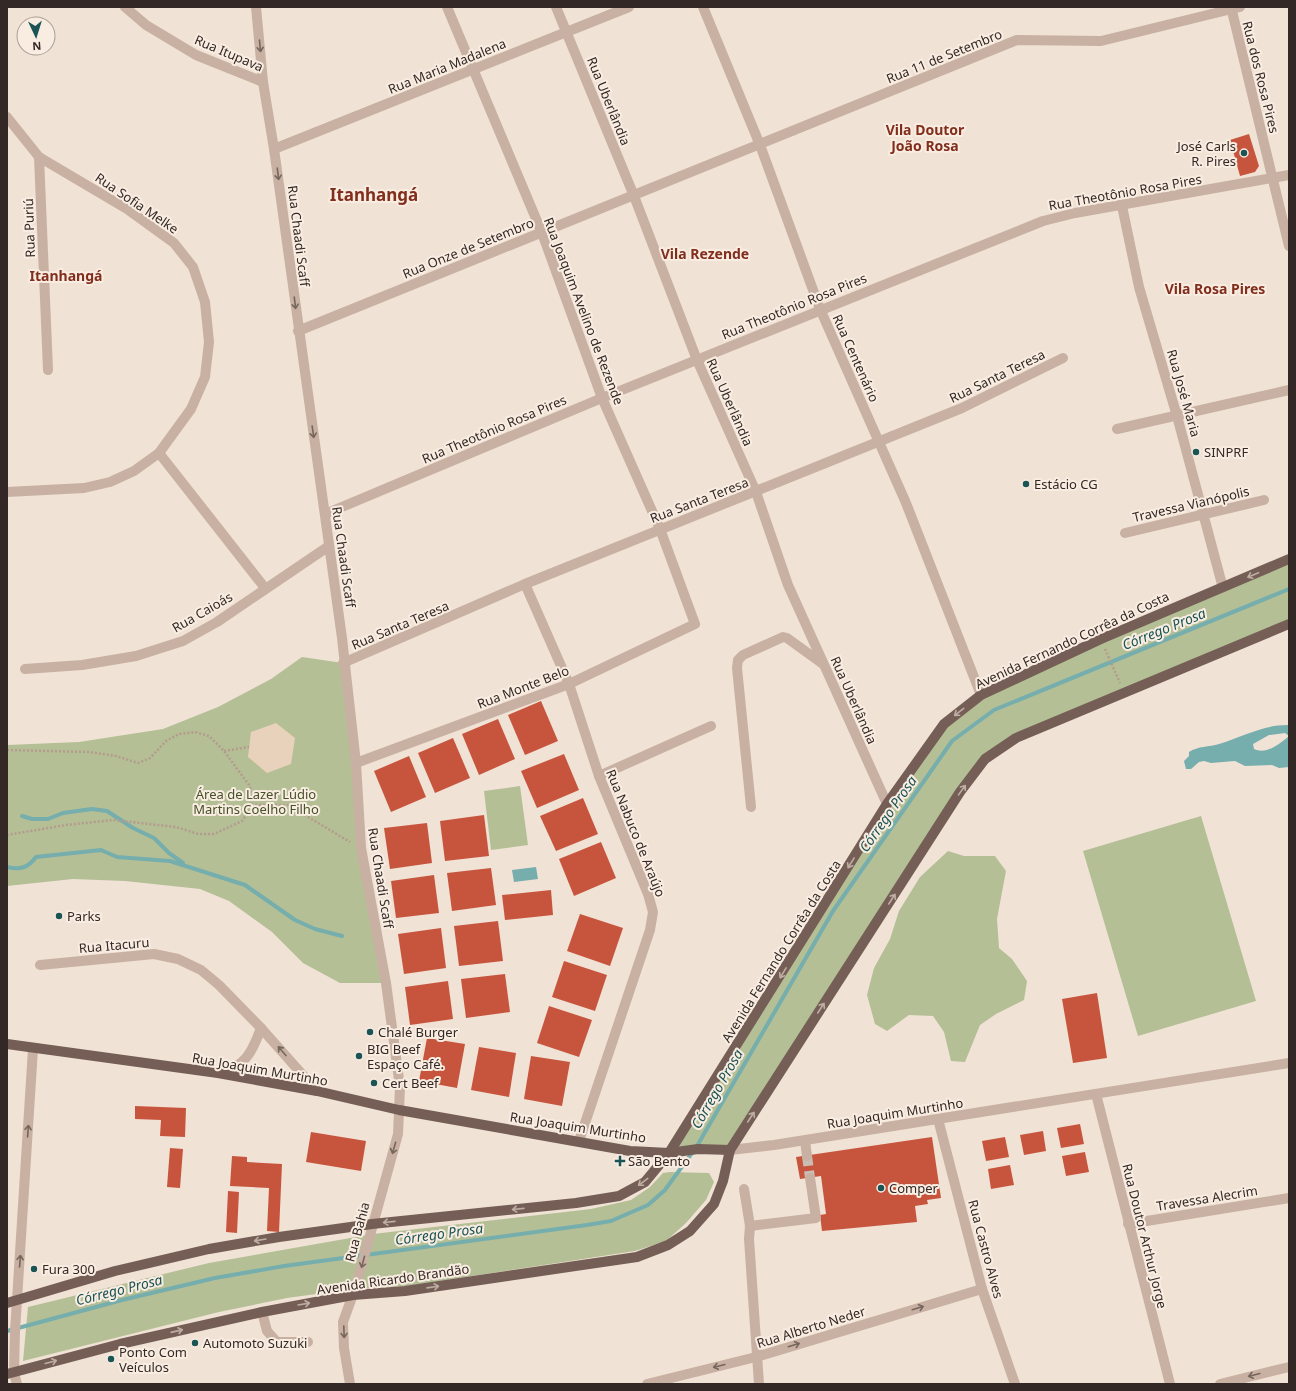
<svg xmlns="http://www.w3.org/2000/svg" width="1296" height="1391" font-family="'Noto Sans',sans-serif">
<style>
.green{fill:#b4bf96}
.plaza{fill:#e9d2bc}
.water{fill:#75aeac;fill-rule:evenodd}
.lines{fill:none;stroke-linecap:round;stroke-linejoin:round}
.stream{stroke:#75aeac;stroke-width:4}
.building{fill:#c7553d}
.minor-tunnel{stroke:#cbbdb3;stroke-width:10;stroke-dasharray:10 5;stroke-linecap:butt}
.path{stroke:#b49b8d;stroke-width:2.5;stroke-dasharray:2 2;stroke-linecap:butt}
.minor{stroke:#c8b1a2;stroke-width:10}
.major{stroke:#755e55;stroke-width:10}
.oneway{stroke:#76665d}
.oneway2{stroke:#beada3}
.poi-dot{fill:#1a5454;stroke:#f9ede2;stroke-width:1.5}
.labels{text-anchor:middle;stroke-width:4;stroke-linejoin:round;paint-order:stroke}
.street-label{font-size:13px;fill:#332825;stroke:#f9ede2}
.poi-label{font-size:13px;fill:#332825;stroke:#f9ede2;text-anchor:start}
.park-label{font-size:13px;fill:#455128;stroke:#f9ede2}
.neighbourhood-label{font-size:14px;font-weight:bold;fill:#822e1d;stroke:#f9ede2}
.water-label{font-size:14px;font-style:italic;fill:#1a5454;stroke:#f9ede2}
.district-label{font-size:17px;font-weight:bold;fill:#822e1d;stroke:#f9ede2}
</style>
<rect width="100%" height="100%" fill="#f1e2d6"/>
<!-- green -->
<g class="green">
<path d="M 1289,559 L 1289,624 L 1016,738 L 985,759 L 730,1150 L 669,1153 L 927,746 L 981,695 Z"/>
<path d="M 302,657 L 343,663 L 361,848 L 386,983 L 340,983 L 303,963 L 272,932 L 229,901 L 200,889 L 125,881 L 73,879 L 7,886 L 7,745 L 79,742 L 163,729 L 218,707 L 271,679 Z"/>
<path d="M 520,786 L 528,845 L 491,850 L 484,791 Z"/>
<path d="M 1201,816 L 1256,1001 L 1138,1036 L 1083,851 Z"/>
<path d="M 948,851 L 964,856 L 995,856 L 1006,871 L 997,919 L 999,948 L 1012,959 L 1027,981 L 1024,1000 L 996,1014 L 980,1025 L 965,1062 L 951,1061 L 944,1032 L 933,1016 L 909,1015 L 887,1031 L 875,1024 L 867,995 L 874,968 L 890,939 L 899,911 L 920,877 Z"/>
<path d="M 670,1172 L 709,1173 L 714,1182 L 706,1200 L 686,1223 L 666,1241 L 635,1251 L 407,1286 L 353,1289 L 287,1298 L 219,1312 L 23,1361 L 28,1307 L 209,1263 L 373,1234 L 591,1209 L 631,1200 L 650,1187 L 663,1173 Z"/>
</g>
<!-- plaza -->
<path class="plaza" d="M 276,723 L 295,738 L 291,764 L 267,773 L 248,757 L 251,732 Z"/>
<!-- water -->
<g class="water">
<path d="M 1289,725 L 1289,767 L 1279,768 L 1272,765 L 1245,766 L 1235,761 L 1211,763 L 1204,761 L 1199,762 L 1191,769 L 1186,769 L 1184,761 L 1189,756 L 1189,752 C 1198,746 1209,747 1219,744 C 1242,737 1265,724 1289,725 ZM 1285,733 L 1289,736 C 1280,744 1266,755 1254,749 L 1253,744 L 1269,735 Z"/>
<path d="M 536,867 L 538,879 L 514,882 L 512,870 Z"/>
</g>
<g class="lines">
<!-- stream -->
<g class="stream">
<path d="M 22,816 L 32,819 L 48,819 L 63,813 L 92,809 L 107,811 L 133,828 L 154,838 L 169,853 L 183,863"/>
<path d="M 7,867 C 20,870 28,868 36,857 L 101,850 L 117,857 L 170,861 L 245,885 L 295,920 L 315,929 L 342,936"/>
<path d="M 7,1331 L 122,1300 L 215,1278 L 284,1266 L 587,1225 L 611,1221 L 648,1205 L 665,1190 L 697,1146 L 833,911 L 952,741 L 994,710 L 1289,589"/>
</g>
</g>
<!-- building -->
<g class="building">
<path d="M 1249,134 L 1259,166 L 1255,172 L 1240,176 L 1230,140 Z"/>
<path d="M 541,701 L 558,741 L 525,755 L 508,715 Z"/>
<path d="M 498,719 L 515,759 L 479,775 L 462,734 Z"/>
<path d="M 453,738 L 470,778 L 435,793 L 418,753 Z"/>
<path d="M 564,754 L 579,790 L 537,808 L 521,771 Z"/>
<path d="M 409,756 L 426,797 L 391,812 L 374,771 Z"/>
<path d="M 583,798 L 598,834 L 556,851 L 540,816 Z"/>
<path d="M 484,815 L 489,856 L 445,861 L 440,821 Z"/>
<path d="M 427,823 L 432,863 L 390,869 L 384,828 Z"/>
<path d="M 601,842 L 616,878 L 574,896 L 559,859 Z"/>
<path d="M 491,868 L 496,905 L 452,911 L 447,873 Z"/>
<path d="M 434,875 L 439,913 L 396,918 L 391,881 Z"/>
<path d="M 551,890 L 553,915 L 505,920 L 502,895 Z"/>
<path d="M 580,914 L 623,928 L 610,966 L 567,951 Z"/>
<path d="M 498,921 L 503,961 L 459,966 L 454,926 Z"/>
<path d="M 441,928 L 446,968 L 404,974 L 398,934 Z"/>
<path d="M 564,961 L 607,975 L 595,1011 L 552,997 Z"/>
<path d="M 505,974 L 510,1012 L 466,1018 L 461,979 Z"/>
<path d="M 448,981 L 453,1019 L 410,1025 L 405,987 Z"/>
<path d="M 1097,993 L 1107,1058 L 1073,1063 L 1062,999 Z"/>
<path d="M 549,1006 L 592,1020 L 579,1057 L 537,1043 Z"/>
<path d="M 427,1038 L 465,1044 L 457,1088 L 419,1081 Z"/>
<path d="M 479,1047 L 516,1053 L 509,1097 L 471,1090 Z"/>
<path d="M 531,1056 L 570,1062 L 562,1106 L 524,1099 Z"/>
<path d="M 135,1106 L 186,1108 L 185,1137 L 160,1136 L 161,1120 L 135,1119 Z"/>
<path d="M 1080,1124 L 1084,1144 L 1061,1148 L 1057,1128 Z"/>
<path d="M 1043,1131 L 1046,1151 L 1024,1155 L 1020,1135 Z"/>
<path d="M 311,1132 L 366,1141 L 361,1171 L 306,1162 Z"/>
<path d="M 932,1137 L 941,1198 L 927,1200 L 928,1204 L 915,1206 L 917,1222 L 822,1231 L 820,1215 L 826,1214 L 821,1176 L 800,1179 L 796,1157 Z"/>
<path d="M 1005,1137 L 1009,1157 L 986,1161 L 982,1141 Z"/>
<path d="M 170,1148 L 183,1149 L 180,1188 L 167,1187 Z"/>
<path d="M 1085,1152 L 1089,1172 L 1066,1176 L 1062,1156 Z"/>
<path d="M 232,1156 L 247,1157 L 247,1162 L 282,1164 L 279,1232 L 267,1231 L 269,1188 L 230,1186 Z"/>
<path d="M 1010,1165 L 1014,1185 L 991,1189 L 988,1169 Z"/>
<path d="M 228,1191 L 239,1192 L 237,1233 L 226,1232 Z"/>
</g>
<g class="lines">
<!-- minor-tunnel -->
<path class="minor-tunnel" d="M 807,1156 L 810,1178"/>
<!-- path -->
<g class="path">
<path d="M 1105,649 L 1120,683"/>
<path d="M 7,750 L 90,752 L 116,756 L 138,763 L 150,758 L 166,741 L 179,734 L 195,732 L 209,736 L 224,751 L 249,785 L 253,797 L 250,810 L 242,821 L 214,834 L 198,834 L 176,827 L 113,820 L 66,825 L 7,835"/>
<path d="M 224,751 L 249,747"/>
<path d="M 251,805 L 288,805 L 350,842"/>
</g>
<!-- minor -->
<g class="minor">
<path d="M 125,7 L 146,25 L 196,55 L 263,82"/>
<path d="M 256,7 L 263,82 L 274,149 L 342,638 L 356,763 L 361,848 L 386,983 L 400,1087 L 398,1134 L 356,1286 L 343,1322 L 344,1348 L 350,1384"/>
<path d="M 556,7 L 634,196 L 697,360 L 756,492 L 788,585 L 887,804"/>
<path d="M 703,7 L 760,145 L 820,309 L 906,503 L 981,695"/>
<path d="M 1231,7 L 1289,246"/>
<path d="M 7,117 L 39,157 L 127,209 L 174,243 L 193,267 L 205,302 L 209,342 L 205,377 L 191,409 L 159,453 L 134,471 L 110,482 L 84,488 L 7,492"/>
<path d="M 274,149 L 629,7"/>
<path d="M 39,157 L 48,370"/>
<path d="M 1122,206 L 1139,287 L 1177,416 L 1223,588"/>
<path d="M 298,331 L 1017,40 L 1101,41 L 1240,7"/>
<path d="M 1117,429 L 1289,390"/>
<path d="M 159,453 L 265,588"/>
<path d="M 325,514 L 602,398 L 1043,221 L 1075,213 L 1289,175"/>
<path d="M 1125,533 L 1264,500"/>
<path d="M 525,584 L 569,684 L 599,776 L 648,894 L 653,912 L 650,930 L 579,1141"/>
<path d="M 343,663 L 525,584 L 962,408 L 1063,358"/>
<path d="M 25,669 L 82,665 L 136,656 L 183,641 L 217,622 L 329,546"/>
<path d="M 356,763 L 569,684 L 695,624 L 660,529 L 602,398 L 542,233 L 447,7"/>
<path d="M 599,776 L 711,726"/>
<path d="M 751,807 L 737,668 L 738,660 L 743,655 L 783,637 L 787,638 L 823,664"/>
<path d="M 40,965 L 154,954 L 178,959 L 201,970 L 219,985 L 261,1028 L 317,1091"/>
<path d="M 218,1073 C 245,1067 252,1053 261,1028"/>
<path d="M 1096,1094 L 1170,1384"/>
<path d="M 938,1119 L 982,1289 L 1015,1384"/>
<path d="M 805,1141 L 807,1156"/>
<path d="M 730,1150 L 774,1145 L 1289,1063"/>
<path d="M 744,1189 L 750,1226 L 749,1239 L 759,1384"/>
<path d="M 1128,1224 L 1289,1198"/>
<path d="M 750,1226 L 816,1218 L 810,1178"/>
<path d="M 262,1312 L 267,1331 L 277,1342 L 308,1342"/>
<path d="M 17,1384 L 14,1373 L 15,1331 L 33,1049"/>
<path d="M 647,1384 L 756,1357 L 982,1289"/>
<path d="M 1220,1384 L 1289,1367"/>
</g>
<!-- major -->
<g class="major">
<path d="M 7,1044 L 218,1073 L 317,1091 L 399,1110 L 630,1151 L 669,1153 L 698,1149 L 730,1150"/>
<path d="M 7,1303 L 115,1271 L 209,1249 L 279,1237 L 372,1224 L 576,1203 L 619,1196 L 645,1182 L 669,1153 L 887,804 L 944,724 L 981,695 L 1101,639 L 1289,559"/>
<path d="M 7,1374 L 120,1344 L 262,1312 L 353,1295 L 405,1291 L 637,1257 L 668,1245 L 690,1231 L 714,1204 L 723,1181 L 730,1150 L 960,792 L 985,759 L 1016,738 L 1289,624"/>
</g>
</g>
<!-- one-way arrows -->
<defs><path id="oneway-shaft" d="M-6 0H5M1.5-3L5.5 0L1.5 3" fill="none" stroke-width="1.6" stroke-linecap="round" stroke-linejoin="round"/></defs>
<g class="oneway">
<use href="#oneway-shaft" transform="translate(260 46) rotate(85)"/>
<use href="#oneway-shaft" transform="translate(278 174) rotate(83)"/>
<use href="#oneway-shaft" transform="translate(295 303) rotate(83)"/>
<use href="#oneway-shaft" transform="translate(313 432) rotate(82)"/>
<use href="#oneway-shaft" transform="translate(282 1051) rotate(-131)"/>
<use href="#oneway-shaft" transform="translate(28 1131) rotate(-86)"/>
<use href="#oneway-shaft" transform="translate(394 1148) rotate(106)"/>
<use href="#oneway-shaft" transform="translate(20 1261) rotate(-86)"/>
<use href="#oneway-shaft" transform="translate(363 1262) rotate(105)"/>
<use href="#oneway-shaft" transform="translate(918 1308) rotate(-17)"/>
<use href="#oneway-shaft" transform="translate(344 1332) rotate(88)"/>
<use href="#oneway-shaft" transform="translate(794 1345) rotate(-17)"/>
<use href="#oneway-shaft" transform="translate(719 1366) rotate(166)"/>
<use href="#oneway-shaft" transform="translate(1254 1375) rotate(166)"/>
</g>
<g class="oneway2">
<use href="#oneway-shaft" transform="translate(1253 575) rotate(157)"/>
<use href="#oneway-shaft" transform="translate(959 712) rotate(142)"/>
<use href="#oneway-shaft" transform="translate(962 790) rotate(-54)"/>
<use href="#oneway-shaft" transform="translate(851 863) rotate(122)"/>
<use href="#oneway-shaft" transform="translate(892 899) rotate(-57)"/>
<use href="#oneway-shaft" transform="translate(783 973) rotate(122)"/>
<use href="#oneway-shaft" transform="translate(821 1008) rotate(-57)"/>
<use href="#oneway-shaft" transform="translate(751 1117) rotate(-57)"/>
<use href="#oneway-shaft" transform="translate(643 1182) rotate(143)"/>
<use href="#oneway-shaft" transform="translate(518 1209) rotate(174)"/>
<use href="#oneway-shaft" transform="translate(389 1222) rotate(174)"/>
<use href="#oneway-shaft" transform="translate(260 1240) rotate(170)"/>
<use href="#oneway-shaft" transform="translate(433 1287) rotate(-8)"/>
<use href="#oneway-shaft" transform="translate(304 1304) rotate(-10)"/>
<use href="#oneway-shaft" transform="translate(177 1331) rotate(-13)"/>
<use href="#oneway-shaft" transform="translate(51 1362) rotate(-15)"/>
</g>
<!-- markers -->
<g class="poi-dot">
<circle cx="1244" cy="153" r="4"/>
<circle cx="1196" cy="452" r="4"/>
<circle cx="1026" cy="484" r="4"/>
<circle cx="59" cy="916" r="4"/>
<circle cx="370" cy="1032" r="4"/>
<circle cx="359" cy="1056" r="4"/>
<circle cx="374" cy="1083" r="4"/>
<path d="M618 1155h4v4h4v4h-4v4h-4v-4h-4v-4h4z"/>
<circle cx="881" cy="1188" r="4"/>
<circle cx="34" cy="1269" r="4"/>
<circle cx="195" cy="1343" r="4"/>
<circle cx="111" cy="1359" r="4"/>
</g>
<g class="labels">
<!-- street labels -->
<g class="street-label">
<text transform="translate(229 53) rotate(23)" y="5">Rua Itupava</text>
<text transform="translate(944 56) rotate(-22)" y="5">Rua 11 de Setembro</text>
<text transform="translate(447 66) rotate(-22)" y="5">Rua Maria Madalena</text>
<text transform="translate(1261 77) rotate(76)" y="5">Rua dos Rosa Pires</text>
<text transform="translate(609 101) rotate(68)" y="5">Rua Uberlândia</text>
<text transform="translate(1125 192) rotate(-10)" y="5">Rua Theotônio Rosa Pires</text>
<text transform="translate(137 203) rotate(34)" y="5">Rua Sofia Melke</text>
<text transform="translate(29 228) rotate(-92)" y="5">Rua Puriú</text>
<text transform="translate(299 236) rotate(83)" y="5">Rua Chaadi Scaff</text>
<text transform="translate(468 248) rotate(-22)" y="5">Rua Onze de Setembro</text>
<text transform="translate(794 306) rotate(-22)" y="5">Rua Theotônio Rosa Pires</text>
<text transform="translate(584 311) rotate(69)" y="5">Rua Joaquim Avelino de Rezende</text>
<text transform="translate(856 358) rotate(66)" y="5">Rua Centenário</text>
<text transform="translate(997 376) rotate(-26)" y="5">Rua Santa Teresa</text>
<text transform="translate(1184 393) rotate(74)" y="5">Rua José Maria</text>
<text transform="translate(730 402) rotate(66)" y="5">Rua Uberlândia</text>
<text transform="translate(494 429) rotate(-23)" y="5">Rua Theotônio Rosa Pires</text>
<text transform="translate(699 500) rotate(-21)" y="5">Rua Santa Teresa</text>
<text transform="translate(1191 504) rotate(-13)" y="5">Travessa Vianópolis</text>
<text transform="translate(344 557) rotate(82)" y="5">Rua Chaadi Scaff</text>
<text transform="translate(202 612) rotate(-30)" y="5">Rua Caioás</text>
<text transform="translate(400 625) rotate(-23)" y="5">Rua Santa Teresa</text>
<text transform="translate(1072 640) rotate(-25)" y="5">Avenida Fernando Corrêa da Costa</text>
<text transform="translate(523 687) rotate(-21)" y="5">Rua Monte Belo</text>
<text transform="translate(854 700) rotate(66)" y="5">Rua Uberlândia</text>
<text transform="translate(636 833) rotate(68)" y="5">Rua Nabuco de Araújo</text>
<text transform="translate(381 878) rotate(81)" y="5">Rua Chaadi Scaff</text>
<text transform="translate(114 945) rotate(-5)" y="5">Rua Itacuru</text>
<text transform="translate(781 951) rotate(-58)" y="5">Avenida Fernando Corrêa da Costa</text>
<text transform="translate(260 1069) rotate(10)" y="5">Rua Joaquim Murtinho</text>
<text transform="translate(895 1113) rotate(-9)" y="5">Rua Joaquim Murtinho</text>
<text transform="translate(578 1127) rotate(9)" y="5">Rua Joaquim Murtinho</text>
<text transform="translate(1207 1198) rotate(-9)" y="5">Travessa Alecrim</text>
<text transform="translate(357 1232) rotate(-75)" y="5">Rua Bahia</text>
<text transform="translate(1145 1236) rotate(76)" y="5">Rua Doutor Arthur Jorge</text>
<text transform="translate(986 1249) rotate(75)" y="5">Rua Castro Alves</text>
<text transform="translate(393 1279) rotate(-8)" y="5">Avenida Ricardo Brandão</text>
<text transform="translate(811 1327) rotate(-17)" y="5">Rua Alberto Neder</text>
</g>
<!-- poi labels -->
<g class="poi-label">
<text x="1236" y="151" text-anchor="end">José Carls<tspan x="1236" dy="15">R. Pires</tspan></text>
<text x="1204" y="457">SINPRF</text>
<text x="1034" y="489">Estácio CG</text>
<text x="67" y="921">Parks</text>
<text x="378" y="1037">Chalé Burger</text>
<text x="367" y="1054">BIG Beef<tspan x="367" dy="15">Espaço Café.</tspan></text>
<text x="382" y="1088">Cert Beef</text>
<text x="628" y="1166">São Bento</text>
<text x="889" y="1193">Comper</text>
<text x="42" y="1274">Fura 300</text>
<text x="203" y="1348">Automoto Suzuki</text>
<text x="119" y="1357">Ponto Com<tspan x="119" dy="15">Veículos</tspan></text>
</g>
<!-- park labels -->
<g class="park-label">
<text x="256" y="799">Área de Lazer Lúdio<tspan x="256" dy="15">Martins Coelho Filho</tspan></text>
</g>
<!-- neighbourhood labels -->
<g class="neighbourhood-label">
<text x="925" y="135">Vila Doutor<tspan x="925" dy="16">João Rosa</tspan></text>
<text x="705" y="259">Vila Rezende</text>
<text x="66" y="281">Itanhangá</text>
<text x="1215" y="294">Vila Rosa Pires</text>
</g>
<!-- water labels -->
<g class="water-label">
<text transform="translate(1164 629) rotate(-22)" y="5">Córrego Prosa</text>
<text transform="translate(888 814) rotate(-55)" y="5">Córrego Prosa</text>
<text transform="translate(717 1089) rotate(-60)" y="5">Córrego Prosa</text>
<text transform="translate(439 1234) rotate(-8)" y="5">Córrego Prosa</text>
<text transform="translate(119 1290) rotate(-14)" y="5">Córrego Prosa</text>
</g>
<!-- district labels -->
<g class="district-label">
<text x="374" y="201">Itanhangá</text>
</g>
</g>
<!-- border -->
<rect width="1296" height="1391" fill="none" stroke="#332825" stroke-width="16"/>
<!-- north arrow -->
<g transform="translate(36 36) rotate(176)"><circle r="19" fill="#f9ede2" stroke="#aa9e96"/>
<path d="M0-3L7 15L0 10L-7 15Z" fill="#1a5454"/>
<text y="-6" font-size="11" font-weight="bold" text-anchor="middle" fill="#332825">N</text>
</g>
</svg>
